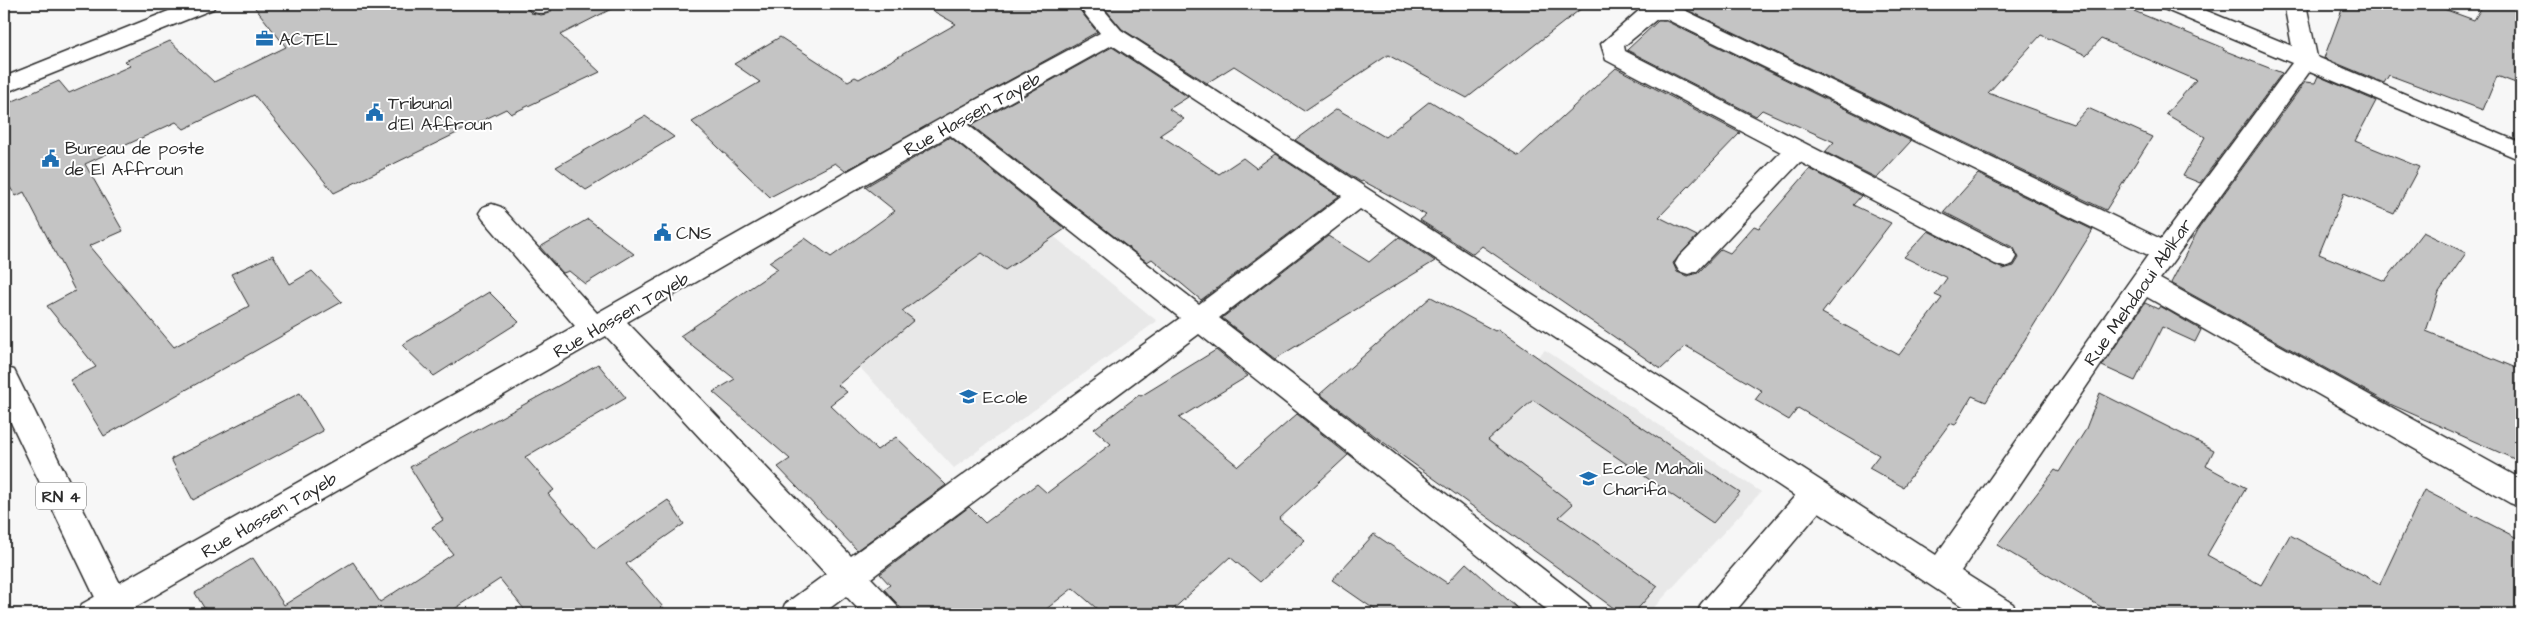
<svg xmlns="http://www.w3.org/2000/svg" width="2525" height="618" font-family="'Architects Daughter',sans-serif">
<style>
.built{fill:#e8e8e8}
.building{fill:#c4c4c4;stroke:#2b2b2b}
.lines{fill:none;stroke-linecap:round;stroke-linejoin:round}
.street-casing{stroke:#2b2b2b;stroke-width:3}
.secondary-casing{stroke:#2b2b2b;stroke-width:3}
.primary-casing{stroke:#2b2b2b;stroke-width:3}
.street{fill:#fff;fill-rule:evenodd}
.secondary{fill:#fff;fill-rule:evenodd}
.primary{fill:#fff;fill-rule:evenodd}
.labels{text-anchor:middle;stroke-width:4;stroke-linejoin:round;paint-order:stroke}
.shield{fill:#fff;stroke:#6b6b6b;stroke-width:1}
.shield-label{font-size:16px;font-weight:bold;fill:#2b2b2b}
.poi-label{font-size:18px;fill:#2b2b2b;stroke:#fff;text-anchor:start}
.street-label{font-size:18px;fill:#2b2b2b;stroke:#fff}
</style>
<rect width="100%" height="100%" fill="#f7f7f7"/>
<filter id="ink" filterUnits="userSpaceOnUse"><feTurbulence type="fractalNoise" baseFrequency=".02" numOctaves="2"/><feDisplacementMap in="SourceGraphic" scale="10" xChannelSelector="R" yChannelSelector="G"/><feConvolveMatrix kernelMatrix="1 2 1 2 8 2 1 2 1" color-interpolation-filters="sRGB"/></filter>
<g filter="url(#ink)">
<!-- built -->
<g class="built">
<path d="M 1017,206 L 1157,321 L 954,468 L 821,326 Z"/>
<path d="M 1545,350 L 1761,492 L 1648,614 L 1619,614 L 1420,464 Z"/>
</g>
<!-- building -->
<g class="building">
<path d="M 252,4 L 523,4 L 531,13 L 541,15 L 550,13 L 553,8 L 551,4 L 621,4 L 560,35 L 600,72 L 511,114 L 506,109 L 334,193 L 254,95 L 184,129 L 176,122 L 85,164 L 123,231 L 89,246 L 174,347 L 249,306 L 231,274 L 273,255 L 290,284 L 312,271 L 342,302 L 104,436 L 70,380 L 96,367 L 47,306 L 75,291 L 24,192 L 16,196 L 4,179 L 4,105 L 59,81 L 69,93 L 130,66 L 125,61 L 170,41 L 214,82 L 286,47 Z"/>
<path d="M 921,4 L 1075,4 L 1097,32 L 845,171 L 835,163 L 770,197 L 692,122 L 760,82 L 734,64 L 780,37 L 848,81 L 855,77 L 859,79 L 956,24 Z"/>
<path d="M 1101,4 L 1587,4 L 1467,98 L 1388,55 L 1304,111 L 1234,66 L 1207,83 L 1122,29 Z"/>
<path d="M 1675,4 L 2117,4 L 2224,48 L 2223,50 L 2282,73 L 2200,183 L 2183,176 L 2205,137 L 2166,114 L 2196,80 L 2101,39 L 2086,55 L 2041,35 L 1988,93 L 2073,124 L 2088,108 L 2152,137 L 2106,210 Z"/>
<path d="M 2344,4 L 2430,4 L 2474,20 L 2484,4 L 2521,4 L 2521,85 L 2497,76 L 2483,110 L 2389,75 L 2384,83 L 2324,58 Z"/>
<path d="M 1658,21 L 1666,21 L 1911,141 L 1877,178 L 1825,152 L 1834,142 L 1762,110 L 1756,116 L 1627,50 Z"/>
<path d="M 1112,47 L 1188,97 L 1169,109 L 1184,119 L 1160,135 L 1219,174 L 1243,158 L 1256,168 L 1275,154 L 1339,196 L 1201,300 L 1152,259 L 1147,262 L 971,125 Z"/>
<path d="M 1616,68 L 1740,133 L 1659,217 L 1697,236 L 1673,263 L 1677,272 L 1687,276 L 1698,273 L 1721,249 L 1730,253 L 1754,226 L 1759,228 L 1810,169 L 1861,196 L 1853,205 L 1891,223 L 1822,313 L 1899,355 L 1942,298 L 1935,295 L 1947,278 L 1904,257 L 1928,231 L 2003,269 L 2014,266 L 2019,258 L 2014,248 L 1944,212 L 1978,174 L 2093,230 L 1986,402 L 1972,396 L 1955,425 L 1950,423 L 1903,487 L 1869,468 L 1879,455 L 1798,408 L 1789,420 L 1755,400 L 1762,391 L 1686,346 L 1661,369 L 1482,246 L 1473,254 L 1420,220 L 1426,215 L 1363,181 L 1361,182 L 1295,140 L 1337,109 L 1385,137 L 1430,101 L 1519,156 Z"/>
<path d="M 2318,76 L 2376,101 L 2355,141 L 2419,167 L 2394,214 L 2344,193 L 2319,254 L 2385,281 L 2423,232 L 2466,253 L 2439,292 L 2426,331 L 2521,370 L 2521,462 L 2390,404 L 2171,283 L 2199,228 L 2305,82 L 2315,83 Z"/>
<path d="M 645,116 L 674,137 L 586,190 L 556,167 Z"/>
<path d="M 950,137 L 1065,229 L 1005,270 L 982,253 L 902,311 L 914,320 L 838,385 L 847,392 L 830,405 L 877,450 L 896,437 L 946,485 L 857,550 L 778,467 L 790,459 L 713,392 L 735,379 L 680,336 L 778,269 L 769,262 L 805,238 L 831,257 L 895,211 L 865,187 Z"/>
<path d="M 588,219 L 634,254 L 585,284 L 569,271 L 563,273 L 540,247 Z"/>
<path d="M 1328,236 L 1369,262 L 1399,237 L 1435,261 L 1275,359 L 1222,318 Z"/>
<path d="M 489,292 L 519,322 L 434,376 L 402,345 Z"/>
<path d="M 1431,297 L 1495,331 L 1498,329 L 1561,374 L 1740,492 L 1713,523 L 1533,400 L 1488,440 L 1573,504 L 1559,517 L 1658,586 L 1633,614 L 1622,614 L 1379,439 L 1320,394 Z"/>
<path d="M 2145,303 L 2158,309 L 2160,306 L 2201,330 L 2195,342 L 2162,327 L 2135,381 L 2102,366 Z"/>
<path d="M 1216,350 L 1248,376 L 1179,418 L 1238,466 L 1297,414 L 1348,455 L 1279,519 L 1305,540 L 1260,582 L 1230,557 L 1168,614 L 1103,614 L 1073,588 L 1040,614 L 906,614 L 884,589 L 890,585 L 880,574 L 969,507 L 985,523 L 1037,484 L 1047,493 L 1111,444 L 1094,429 L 1139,395 L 1141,396 Z"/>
<path d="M 598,364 L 626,398 L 525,457 L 554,490 L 548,494 L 596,549 L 668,500 L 684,524 L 626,564 L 669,614 L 528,614 L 500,579 L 447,614 L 208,614 L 195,593 L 253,558 L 284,605 L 353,562 L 380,602 L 453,554 L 432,527 L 443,520 L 410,467 Z"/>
<path d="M 300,393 L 323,431 L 193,500 L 171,459 Z"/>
<path d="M 2100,393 L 2214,450 L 2206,466 L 2246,488 L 2207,555 L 2261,585 L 2290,535 L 2380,584 L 2424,490 L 2521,540 L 2521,614 L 2113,614 L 1997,545 L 2055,470 L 2059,472 L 2085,431 Z"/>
<path d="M 1374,534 L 1447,583 L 1466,563 L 1524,614 L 1381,614 L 1332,580 Z"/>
</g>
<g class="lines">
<defs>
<g id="street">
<path d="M 525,4 L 549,4 L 551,7 L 548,12 C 538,14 531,13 525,4 Z"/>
<path d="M 1077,4 L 1099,4 L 1121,30 L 1936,555 L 2148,255 L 1666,19 L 1657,19 L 1624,46 L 1625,51 L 2013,250 L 2017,257 L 2013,264 L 2004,267 L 1995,264 L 1800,162 L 1697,271 L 1688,274 L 1679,271 L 1675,264 L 1679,257 L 1781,152 L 1606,60 L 1601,44 L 1643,7 L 1670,5 L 1678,7 L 2161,239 L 2292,63 L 2164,9 L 2161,4 L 2190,4 L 2292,46 L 2284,4 L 2306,4 L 2317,57 L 2521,143 L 2521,160 L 2310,71 L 2160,279 L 2521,479 L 2521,507 L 2510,503 L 2147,297 L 1961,571 L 2013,604 L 2017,614 L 1974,614 L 1819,512 L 1733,614 L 1697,614 L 1701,604 L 1795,496 L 1360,209 L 1219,318 L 1588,604 L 1592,614 L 1552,614 L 1199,334 L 871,578 L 896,604 L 900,614 L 863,614 L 846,596 L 822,614 L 781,614 L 785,604 L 826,574 L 606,336 L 123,614 L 78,614 L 82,604 L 575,326 L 483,219 L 479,213 L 483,207 L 492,204 L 501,207 L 597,313 L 942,118 L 1100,33 ZM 1112,45 L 1342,196 L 1199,304 L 968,125 ZM 950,135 L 1180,318 L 851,556 L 627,322 Z"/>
</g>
<path id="secondary" d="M 186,4 L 216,4 L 213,9 L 4,93 L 4,77 Z"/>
<path id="primary" d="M 4,367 L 14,370 L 18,378 L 135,614 L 103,614 L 4,408 Z"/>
</defs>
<!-- street casing -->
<use href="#street" class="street-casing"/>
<!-- secondary casing -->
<use href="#secondary" class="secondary-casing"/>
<!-- primary casing -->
<use href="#primary" class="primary-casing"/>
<!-- street -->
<use href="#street" class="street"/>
<!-- secondary -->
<use href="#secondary" class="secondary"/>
<!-- primary -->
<use href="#primary" class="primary"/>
</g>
</g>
<!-- icons -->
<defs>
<symbol id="office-bare" viewBox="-9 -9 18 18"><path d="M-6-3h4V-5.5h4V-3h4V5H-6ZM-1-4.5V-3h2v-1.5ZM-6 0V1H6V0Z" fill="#1f6fb2" stroke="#fff" stroke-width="2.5" paint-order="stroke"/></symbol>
<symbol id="civic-bare" viewBox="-9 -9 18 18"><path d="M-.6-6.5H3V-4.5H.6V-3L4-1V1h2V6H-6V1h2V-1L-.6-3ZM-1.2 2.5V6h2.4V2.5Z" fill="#1f6fb2" stroke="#fff" stroke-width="2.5" paint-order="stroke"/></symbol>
<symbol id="school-bare" viewBox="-9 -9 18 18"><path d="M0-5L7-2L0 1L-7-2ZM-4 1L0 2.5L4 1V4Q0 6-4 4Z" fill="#1f6fb2" stroke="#fff" stroke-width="2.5" paint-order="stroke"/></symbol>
</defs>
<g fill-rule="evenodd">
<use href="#office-bare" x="252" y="26" width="25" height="25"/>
<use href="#civic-bare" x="362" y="100" width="25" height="25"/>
<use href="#civic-bare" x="38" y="146" width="25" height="25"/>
<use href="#civic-bare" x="650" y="220" width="25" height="25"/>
<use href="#school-bare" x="956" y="384" width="25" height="25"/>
<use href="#school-bare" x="1576" y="466" width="25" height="25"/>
</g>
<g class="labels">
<!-- shield labels -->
<rect class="shield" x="36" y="482.5" width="50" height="27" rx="4"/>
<g class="shield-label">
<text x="61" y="502">RN 4</text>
</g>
<!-- poi labels -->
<g class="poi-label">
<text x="279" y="45">ACTEL</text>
<text x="388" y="109">Tribunal<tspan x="388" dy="21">d'El Affroun</tspan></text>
<text x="65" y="154">Bureau de poste<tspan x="65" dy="21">de El Affroun</tspan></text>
<text x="676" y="239">CNS</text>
<text x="983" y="403">Ecole</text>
<text x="1603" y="474">Ecole Mahali<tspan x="1603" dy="21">Charifa</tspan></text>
</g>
<!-- street labels -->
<g class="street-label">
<text transform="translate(972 114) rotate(-29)" y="6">Rue Hassen Tayeb</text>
<text transform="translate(2138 292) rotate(-55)" y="6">Rue Mehdaoui Ablkar</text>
<text transform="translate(621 315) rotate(-30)" y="6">Rue Hassen Tayeb</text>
<text transform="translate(269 515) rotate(-30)" y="6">Rue Hassen Tayeb</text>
</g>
</g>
<!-- margin -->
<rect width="2525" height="618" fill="none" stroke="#fff" stroke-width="20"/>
<rect x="10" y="10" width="2505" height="598" fill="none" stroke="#2b2b2b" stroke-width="2" filter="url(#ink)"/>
</svg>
